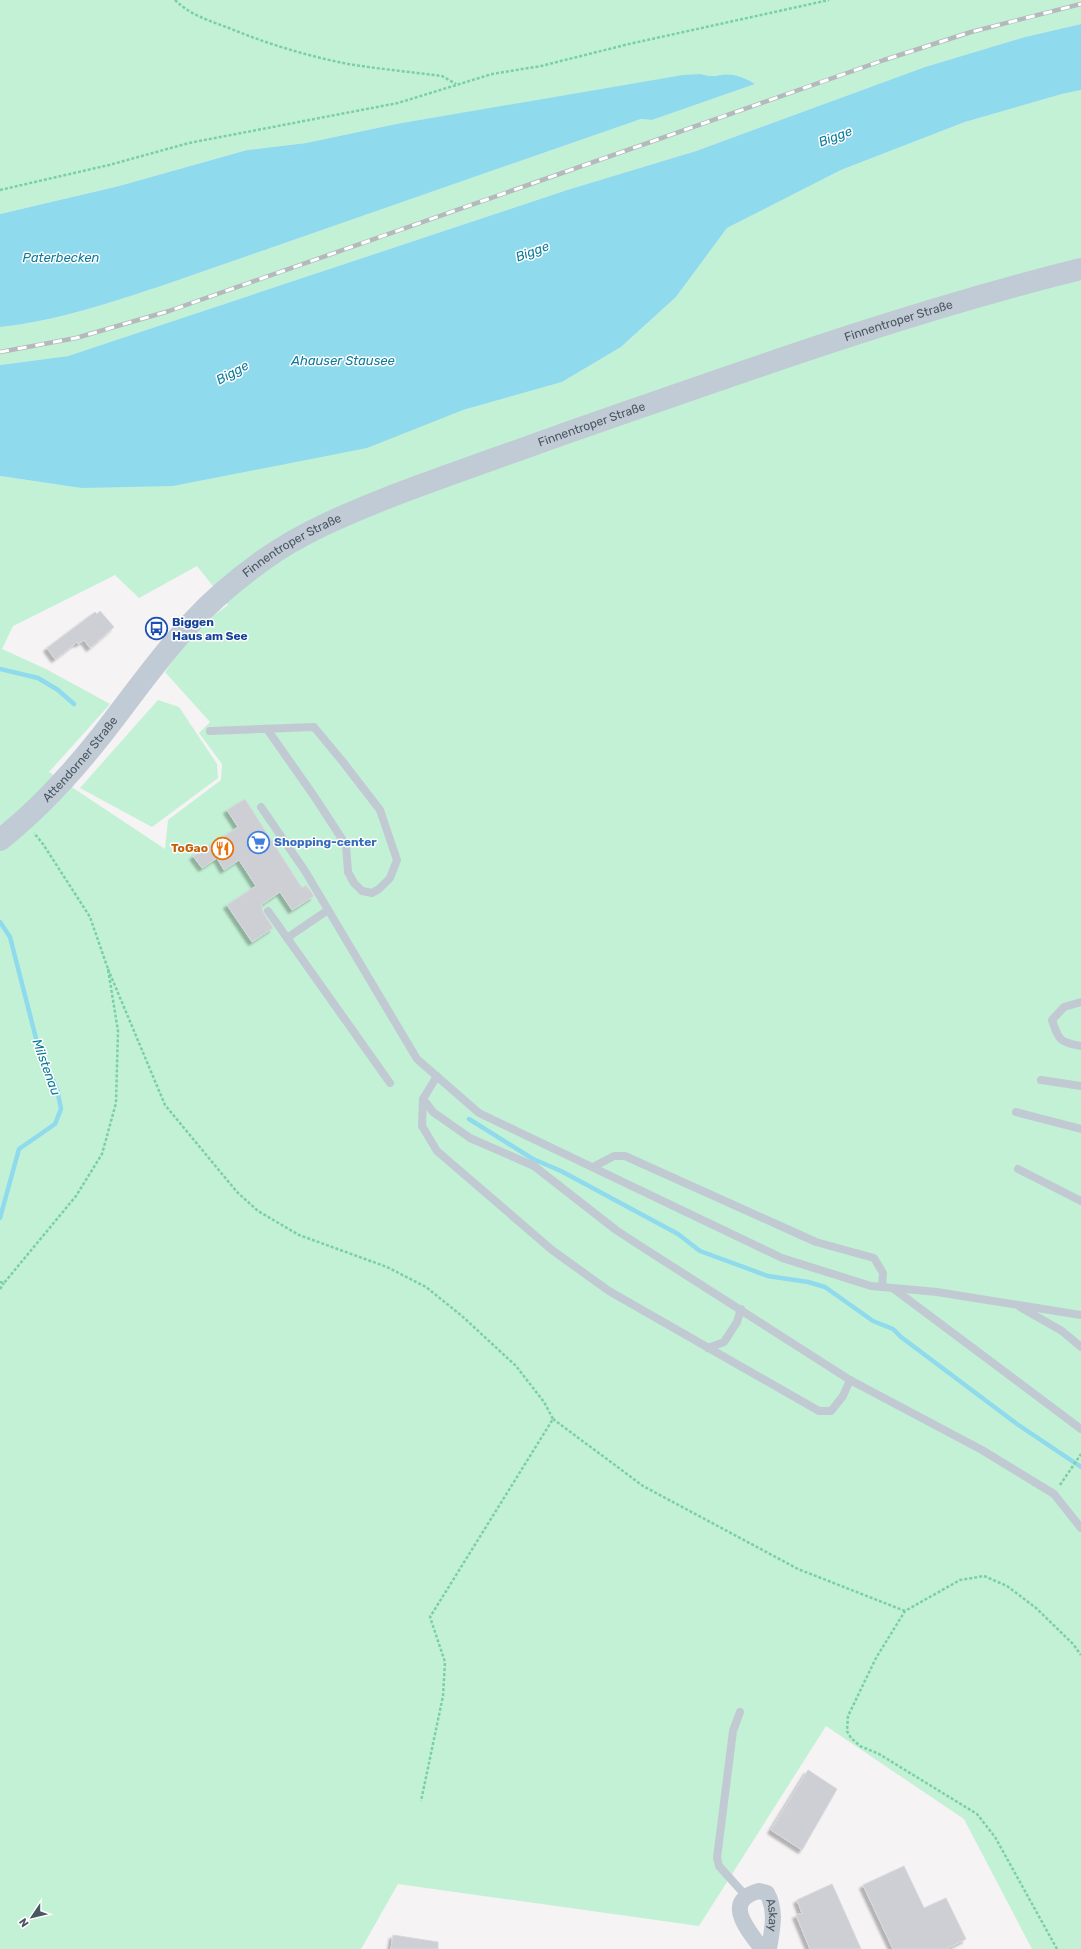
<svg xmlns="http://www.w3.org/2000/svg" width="1081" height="1949" font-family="Rubik,sans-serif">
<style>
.green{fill:#c3f1d5;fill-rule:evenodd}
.water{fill:#90daee}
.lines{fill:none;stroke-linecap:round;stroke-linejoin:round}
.stream{stroke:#90daee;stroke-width:4.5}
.building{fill:#cdcfd5;stroke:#d7d9de;filter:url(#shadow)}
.path{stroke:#7ad0a6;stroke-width:2.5;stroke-dasharray:3 2;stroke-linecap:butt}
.lane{stroke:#c1cad2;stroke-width:8}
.street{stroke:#c1cad2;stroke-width:16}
.secondary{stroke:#c1cbd6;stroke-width:22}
.rail-casing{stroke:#b5b8bd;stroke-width:4.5}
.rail{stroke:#fff;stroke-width:3;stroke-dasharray:9;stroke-linecap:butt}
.labels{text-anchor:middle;stroke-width:3;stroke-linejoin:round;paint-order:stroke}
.street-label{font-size:12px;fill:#4a5661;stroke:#fff}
.transit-label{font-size:12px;font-weight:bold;fill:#164399;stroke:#fff;text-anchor:start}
.shop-label{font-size:12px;font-weight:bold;fill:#366cbe;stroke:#fff;text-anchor:start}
.food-label{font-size:12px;font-weight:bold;fill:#c56008;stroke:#fff;text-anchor:end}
.water-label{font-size:13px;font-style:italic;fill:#0c7c9b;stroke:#fff}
</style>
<defs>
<filter id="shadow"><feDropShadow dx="-3.5" dy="3.5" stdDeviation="1" flood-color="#0004"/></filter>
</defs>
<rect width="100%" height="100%" fill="#f5f3f3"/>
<!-- green -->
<g class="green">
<path d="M 0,0 L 1081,0 L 1081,24 L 1025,37 L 925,67 L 696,151 L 567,190 L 68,356 L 0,365 L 0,327 C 58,321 112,302 167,284 L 641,119 L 652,120 L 755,84 C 745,78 735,74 723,75 C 713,75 712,78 701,74 L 396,124 L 306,143 L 247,150 L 119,186 L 0,214 Z"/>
<path d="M 1081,90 L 1081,1949 L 1032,1949 L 964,1819 L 826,1726 L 699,1926 L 398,1884 L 361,1949 L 0,1949 L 0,476 L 81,488 L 463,410 L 562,382 L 621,347 L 676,297 L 727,228 L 841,170 L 965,122 L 1062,94 ZM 197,566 L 228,605 L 195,630 L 165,672 L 210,722 L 199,733 L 222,764 L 221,780 L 168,820 L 165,849 L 49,772 L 110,704 L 46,669 L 2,649 L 13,626 L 115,575 L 139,598 Z"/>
<path d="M 158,700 L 179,707 L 217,764 L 218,778 L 152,827 L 80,788 Z"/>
</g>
<!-- water -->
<g class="water">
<path d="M 1081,24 L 1081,90 L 1062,94 L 965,122 L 841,170 L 727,228 L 676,297 L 621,347 L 562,382 L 463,410 L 367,448 L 173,486 L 81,488 L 0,476 L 0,365 L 68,356 L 567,190 L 696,151 L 925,67 L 1025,37 Z"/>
<path d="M 701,74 C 710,77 713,76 722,75 C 734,73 745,78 755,84 L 652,120 L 641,119 L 167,284 C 112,302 58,321 0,327 L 0,214 L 119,186 L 247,150 L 306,143 L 396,124 L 683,75 Z"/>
</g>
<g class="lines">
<!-- stream -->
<g class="stream">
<path d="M 0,669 L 38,678 L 58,690 L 74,704"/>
<path d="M 0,922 L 10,937 L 39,1050 L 57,1089 L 61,1109 L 55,1124 L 19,1149 L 0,1218"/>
<path d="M 469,1119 L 533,1159 L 561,1171 L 678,1234 L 700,1251 L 768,1276 L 808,1282 L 825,1287 L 873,1321 L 893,1329 L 901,1337 L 1017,1424 L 1081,1467"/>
</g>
</g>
<!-- building -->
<g class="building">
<path d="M 100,611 L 114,627 L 90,648 L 84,640 L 78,644 L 77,642 L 55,659 L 47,648 L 95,612 L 97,614 Z"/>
<path d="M 245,799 L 302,888 L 306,885 L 314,896 L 292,910 L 280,892 L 261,905 L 264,914 L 273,928 L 252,942 L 227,905 L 256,886 L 239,860 L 224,870 L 217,858 L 202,868 L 193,856 L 238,827 L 227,810 Z"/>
<path d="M 808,1770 L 837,1789 L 802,1850 L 771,1830 Z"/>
<path d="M 904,1866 L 924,1908 L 946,1898 L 966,1939 L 946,1949 L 893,1949 L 863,1885 Z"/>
<path d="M 832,1884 L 838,1897 L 861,1949 L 810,1949 L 796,1915 L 802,1913 L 797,1900 Z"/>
<path d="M 393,1935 L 438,1942 L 438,1949 L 391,1949 Z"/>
</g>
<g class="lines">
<!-- path -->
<g class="path">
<path d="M 175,0 C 190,15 210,21 229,28 C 267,44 308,56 348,64 C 379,69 411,72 442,76 L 456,84"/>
<path d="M 0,190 L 109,165 L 189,143 L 398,103 L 492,74 L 541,66 L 629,44 L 829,0"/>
<path d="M 108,969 L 165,1105 L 237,1192 L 258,1211 L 299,1235 L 387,1267 L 426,1287 L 462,1316 L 516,1366 L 544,1402 L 553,1419 L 430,1617 L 445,1662 L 443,1696 L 421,1801"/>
<path d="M 0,1282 L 4,1283 L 76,1196 L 102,1154 L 116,1103 L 118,1031 L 108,969 L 90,917 L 43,844 L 34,833"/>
<path d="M 0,1289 L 4,1283"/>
<path d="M 553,1419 L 643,1486 L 798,1569 L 905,1611"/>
<path d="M 1060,1485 L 1081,1454"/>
<path d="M 1057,1949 L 995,1837 L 977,1814 L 879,1754 L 860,1746 L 851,1738 L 847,1731 L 848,1716 L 876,1658 L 905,1611 L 960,1580 L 984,1576 L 1007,1586 L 1036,1608 L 1073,1644 L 1081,1655"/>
</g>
<!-- lane -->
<g class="lane">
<path d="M 210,731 L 314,727 L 343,762 L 380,810 L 397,860 L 390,878 L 379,889 L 372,893 L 362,891 L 354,883 L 348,872 L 346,845 L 314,796 L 267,729"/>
<path d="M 261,807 L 305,871 L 417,1059 L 479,1113 L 782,1258 L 871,1286 L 937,1292 L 1081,1315"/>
<path d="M 268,911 L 390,1083"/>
<path d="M 287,938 L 328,910"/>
<path d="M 1081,1002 L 1064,1007 L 1052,1020 C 1059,1041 1060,1042 1081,1046"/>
<path d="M 437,1076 L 423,1099 L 422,1126 L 437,1151 L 552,1250 L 609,1291 L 819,1411 L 831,1411 L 843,1396 L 850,1380"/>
<path d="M 1041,1080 L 1081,1086"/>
<path d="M 423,1099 L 433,1112 L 470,1138 L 534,1166 L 616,1230 L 642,1247 L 850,1380 L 982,1450 L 1054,1494 L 1081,1528"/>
<path d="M 1016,1112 L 1081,1129"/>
<path d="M 593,1167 L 614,1156 L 625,1156 L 816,1242 L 874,1258 L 883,1273 L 882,1287"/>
<path d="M 1018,1169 L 1081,1201"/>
<path d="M 894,1289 L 1081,1429"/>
<path d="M 1020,1307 L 1062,1331 L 1081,1347"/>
<path d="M 708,1348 L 724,1342 L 737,1322 L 741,1309"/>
<path d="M 740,1712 L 733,1731 L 717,1858 L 719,1866 L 746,1896"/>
</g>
<!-- street -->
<path class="street" id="s1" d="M 762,1949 C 749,1931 721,1901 759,1891 L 767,1893 C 777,1912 772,1929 769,1949"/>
<!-- secondary -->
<path class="secondary" id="s2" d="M 0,840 C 38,810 71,774 101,736 C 131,698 158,658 191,623 C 212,600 237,579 262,561 C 302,532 347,514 392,496 C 447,475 503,456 558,436 C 731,376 903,313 1081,269"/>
<defs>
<path id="rail" d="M 0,352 L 76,338 L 169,311 L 884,60 L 971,32 L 1081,4"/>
</defs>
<!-- rail casing -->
<use href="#rail" class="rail-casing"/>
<!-- rail -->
<use href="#rail" class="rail"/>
</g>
<!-- icons -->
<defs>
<symbol id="bus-ring" viewBox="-11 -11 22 22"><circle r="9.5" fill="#fff" stroke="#1a4fb4" stroke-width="1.5"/><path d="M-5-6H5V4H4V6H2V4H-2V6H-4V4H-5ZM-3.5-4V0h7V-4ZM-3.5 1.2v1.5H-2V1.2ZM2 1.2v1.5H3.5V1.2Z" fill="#1a4fb4"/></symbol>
<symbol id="supermarket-ring" viewBox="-11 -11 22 22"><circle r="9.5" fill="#fff" stroke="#3f7fe0" stroke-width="1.5"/><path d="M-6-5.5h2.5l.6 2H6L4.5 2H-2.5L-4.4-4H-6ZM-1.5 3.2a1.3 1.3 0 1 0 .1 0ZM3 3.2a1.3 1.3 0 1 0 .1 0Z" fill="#3f7fe0"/></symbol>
<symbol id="restaurant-ring" viewBox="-11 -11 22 22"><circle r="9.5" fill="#fff" stroke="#e8710a" stroke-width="1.5"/><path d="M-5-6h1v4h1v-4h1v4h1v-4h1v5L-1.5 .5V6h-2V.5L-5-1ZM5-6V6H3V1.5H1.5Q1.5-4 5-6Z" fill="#e8710a"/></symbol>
</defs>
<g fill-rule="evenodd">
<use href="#bus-ring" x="144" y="616" width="25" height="25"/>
<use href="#supermarket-ring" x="246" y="830" width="25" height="25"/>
<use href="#restaurant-ring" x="210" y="836" width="25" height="25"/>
</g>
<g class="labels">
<!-- street labels -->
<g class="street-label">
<text dy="4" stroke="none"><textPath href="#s2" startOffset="1066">Finnentroper Straße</textPath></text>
<text dy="4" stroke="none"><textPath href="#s2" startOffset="742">Finnentroper Straße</textPath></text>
<text dy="4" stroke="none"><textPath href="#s2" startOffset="418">Finnentroper Straße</textPath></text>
<text dy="4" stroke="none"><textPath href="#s2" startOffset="114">Attendorner Straße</textPath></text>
<text dy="4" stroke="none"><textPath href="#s1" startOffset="106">Askay</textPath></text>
</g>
<!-- transit labels -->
<g class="transit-label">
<text x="172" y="626">Biggen<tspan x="172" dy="14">Haus am See</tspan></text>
</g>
<!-- shop labels -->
<g class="shop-label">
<text x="274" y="846">Shopping-center</text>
</g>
<!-- food labels -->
<g class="food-label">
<text x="208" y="852">ToGao</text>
</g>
<!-- water labels -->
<g class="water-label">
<text transform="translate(835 136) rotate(-21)" y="5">Bigge</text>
<text transform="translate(532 251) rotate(-21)" y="5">Bigge</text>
<text x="61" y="262">Paterbecken</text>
<text x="343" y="365">Ahauser Stausee</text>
<text transform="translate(232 372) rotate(-29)" y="5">Bigge</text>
<text transform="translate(47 1067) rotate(70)" y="5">Milstenau</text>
</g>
</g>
<!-- north arrow -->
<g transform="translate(32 1917) rotate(235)" stroke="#ffffff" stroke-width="3" paint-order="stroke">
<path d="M0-3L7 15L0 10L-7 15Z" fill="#4a5661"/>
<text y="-6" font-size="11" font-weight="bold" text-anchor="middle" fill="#4a5661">N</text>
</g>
</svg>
